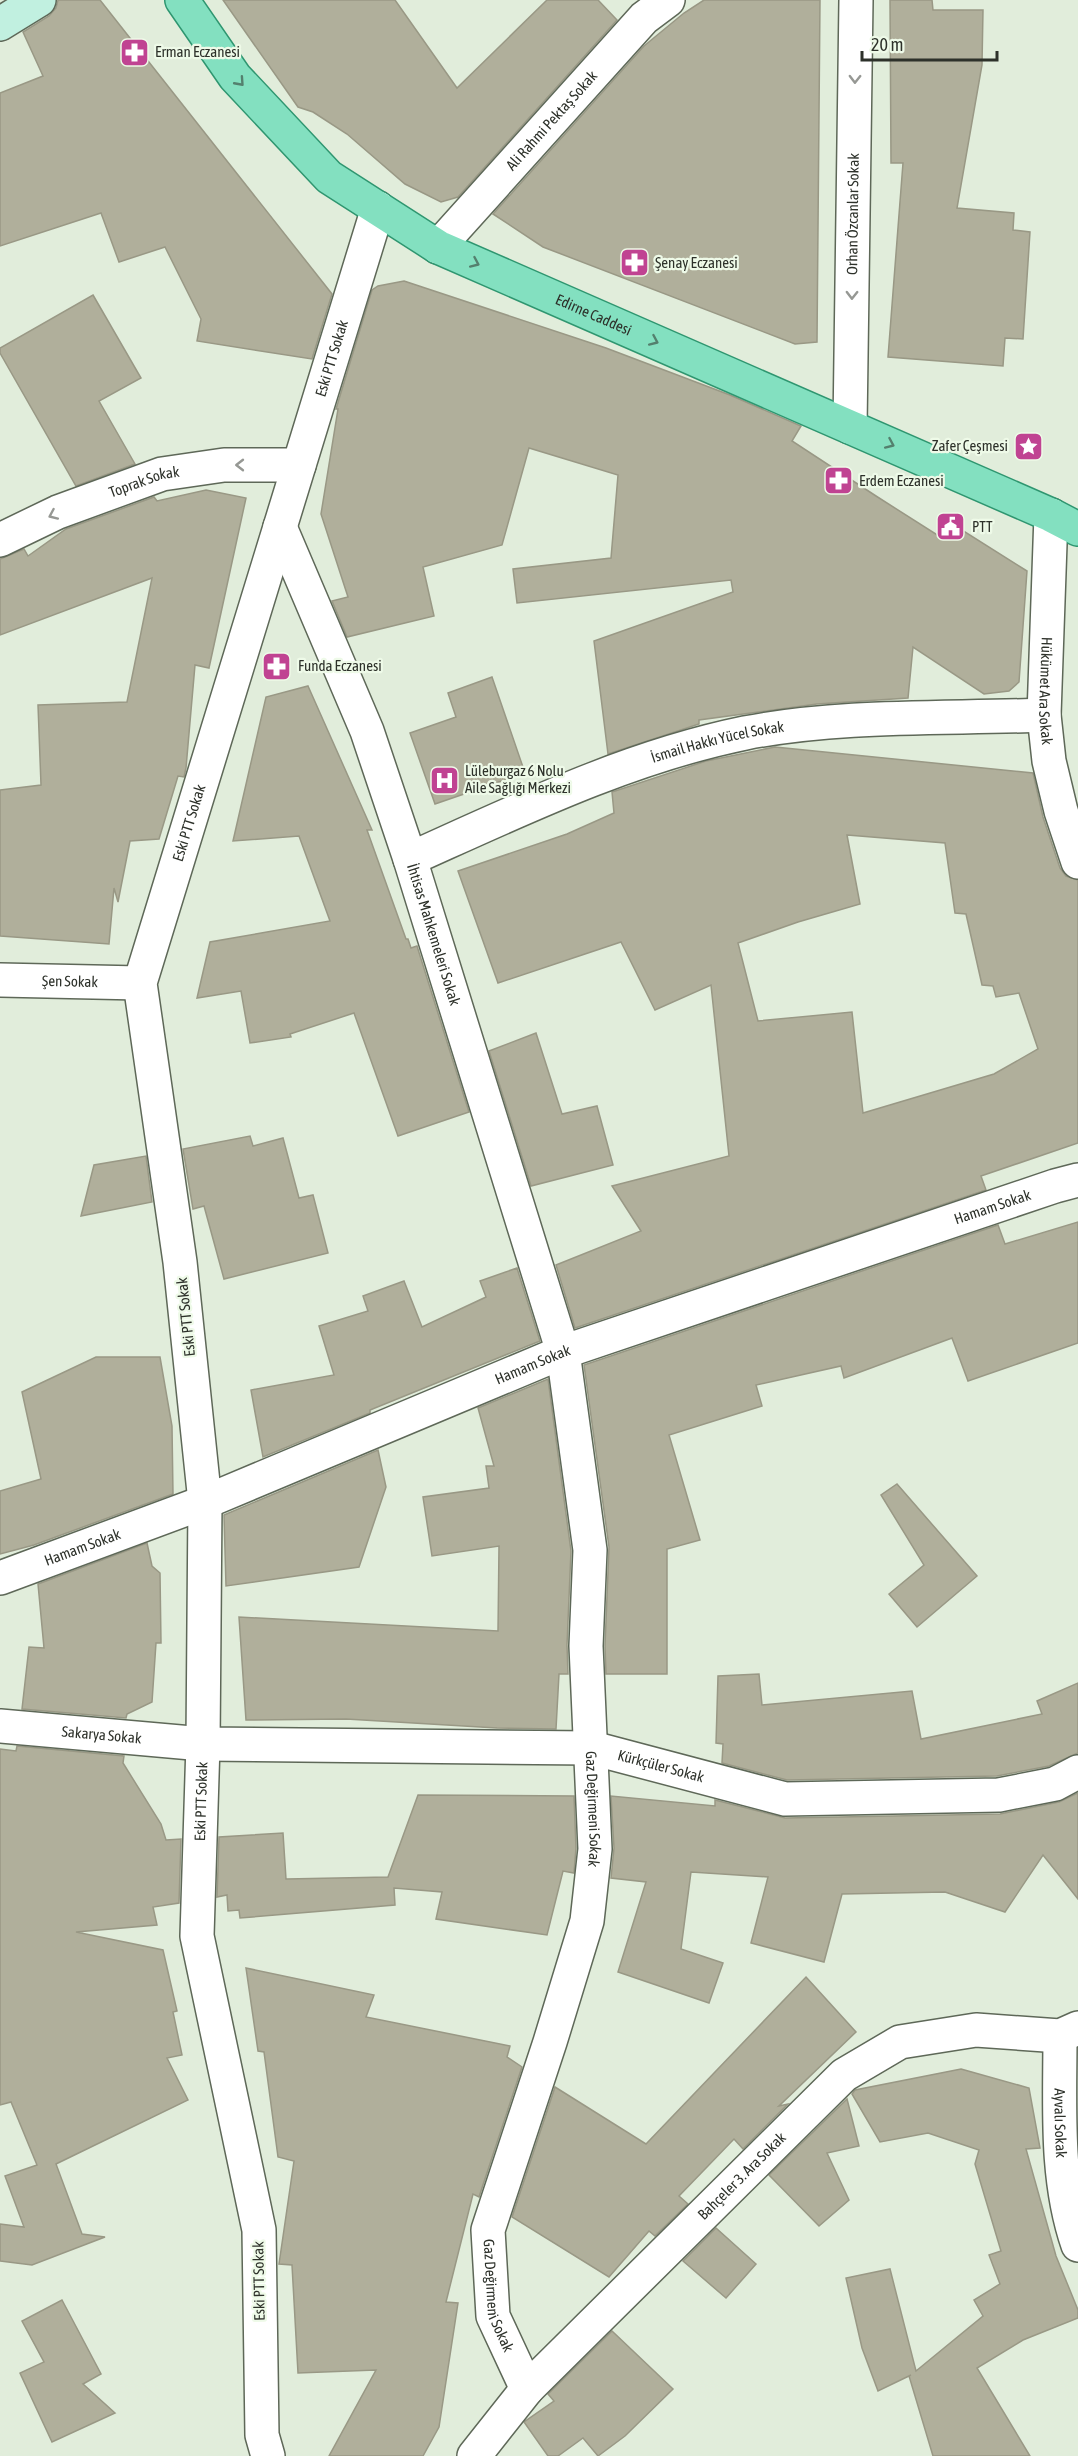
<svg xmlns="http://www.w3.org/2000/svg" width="1078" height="2456" font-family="'Asap Condensed',sans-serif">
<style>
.building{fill:#b0af9b;stroke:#999885;stroke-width:1.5;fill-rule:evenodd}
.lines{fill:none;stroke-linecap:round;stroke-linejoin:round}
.street-casing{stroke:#5e6858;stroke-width:36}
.secondary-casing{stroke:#5e6858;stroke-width:36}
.primary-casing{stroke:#2f9670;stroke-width:36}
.street{stroke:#fff;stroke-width:33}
.secondary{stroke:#c1f0e0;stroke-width:33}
.primary{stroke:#83e0c0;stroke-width:33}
.oneway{stroke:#969894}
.oneway2{stroke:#54806e}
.labels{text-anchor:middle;stroke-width:4.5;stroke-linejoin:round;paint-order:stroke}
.poi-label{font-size:15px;fill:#2d312a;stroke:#eefae8;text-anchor:start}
.street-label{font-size:15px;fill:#2d312a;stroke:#eefae8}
</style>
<rect width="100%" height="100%" fill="#e1eddb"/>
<!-- building -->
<g class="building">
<path d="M 58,0 L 100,0 L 332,294 L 312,359 L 197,341 L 201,319 L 165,247 L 119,262 L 101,213 L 0,246 L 0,93 L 43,76 L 23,32 L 49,16 L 56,8 Z"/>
<path d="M 223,0 L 395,0 L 457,88 L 547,0 L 598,0 L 617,20 L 458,197 L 441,202 L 405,184 L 347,134 L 313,112 L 298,107 Z"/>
<path d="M 704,0 L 820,0 L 817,342 L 795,344 L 543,247 L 493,214 L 644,46 L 684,13 Z"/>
<path d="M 890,0 L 932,0 L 933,10 L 983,10 L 982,65 L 957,208 L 1014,213 L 1013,230 L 1030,232 L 1023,339 L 1005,338 L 1003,366 L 888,357 L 903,163 L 891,163 Z"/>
<path d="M 404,281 L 606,348 L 730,395 L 801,426 L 792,441 L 876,496 L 942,538 L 954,525 L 1027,571 L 1019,682 L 1009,691 L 984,694 L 913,647 L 908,698 L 817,704 L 699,720 L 699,724 L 608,754 L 594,641 L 733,592 L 731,580 L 517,603 L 513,569 L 611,558 L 618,475 L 529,448 L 502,545 L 423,567 L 434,616 L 347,637 L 332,601 L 348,597 L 321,514 L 338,409 L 336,409 L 372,290 L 378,286 Z"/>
<path d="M 93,295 L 141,378 L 99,401 L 135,464 L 76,486 L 0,353 L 0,348 Z"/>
<path d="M 206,490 L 246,498 L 209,668 L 195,665 L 186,768 L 184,777 L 178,776 L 159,839 L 130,841 L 118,902 L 114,888 L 109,944 L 0,936 L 0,790 L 41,785 L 38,705 L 127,702 L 152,578 L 0,635 L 0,559 L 24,549 L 28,556 L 66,529 L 154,497 L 157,501 Z"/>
<path d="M 492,677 L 525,773 L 435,804 L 410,733 L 456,717 L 448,693 Z"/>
<path d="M 308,686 L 372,830 L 367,830 L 406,939 L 408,939 L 411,948 L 417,946 L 469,1112 L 398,1136 L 354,1013 L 290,1034 L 291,1037 L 250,1043 L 241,991 L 197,998 L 210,942 L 330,921 L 299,836 L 233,841 L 266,697 Z"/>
<path d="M 775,747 L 1033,773 L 1043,817 L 1060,868 L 1066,876 L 1078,880 L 1078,1143 L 981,1176 L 986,1190 L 575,1328 L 556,1265 L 641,1231 L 612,1186 L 729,1156 L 711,985 L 655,1010 L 621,942 L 498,983 L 458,871 L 567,834 L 614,813 L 612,792 L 706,761 ZM 847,835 L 945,843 L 955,913 L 966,914 L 982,985 L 993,986 L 996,997 L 1019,993 L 1038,1049 L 994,1074 L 863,1113 L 852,1012 L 758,1021 L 738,943 L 798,922 L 860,904 Z"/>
<path d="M 536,1033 L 562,1114 L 597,1106 L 613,1165 L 531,1186 L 489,1051 Z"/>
<path d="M 250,1136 L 253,1146 L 283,1138 L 299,1198 L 313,1195 L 328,1253 L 224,1279 L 204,1206 L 193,1209 L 183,1149 Z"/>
<path d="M 146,1156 L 152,1202 L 81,1216 L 94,1165 Z"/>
<path d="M 1078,1222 L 1078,1343 L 968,1381 L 952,1338 L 844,1378 L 841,1366 L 756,1385 L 762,1406 L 669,1435 L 700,1540 L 667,1549 L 667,1674 L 606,1674 L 605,1646 L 609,1547 L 584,1365 L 998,1225 L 1005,1244 Z"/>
<path d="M 517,1268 L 540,1341 L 370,1410 L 370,1413 L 263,1457 L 251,1390 L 334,1375 L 319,1326 L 368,1311 L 363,1296 L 404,1281 L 422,1327 L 486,1297 L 480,1281 Z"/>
<path d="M 96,1357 L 160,1357 L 172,1426 L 173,1494 L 34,1545 L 0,1554 L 0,1491 L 41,1479 L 22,1392 Z"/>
<path d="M 548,1379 L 571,1551 L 567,1645 L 568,1674 L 559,1674 L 556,1729 L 497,1728 L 346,1719 L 246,1720 L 239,1617 L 498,1631 L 499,1546 L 432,1556 L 423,1497 L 489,1488 L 486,1466 L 494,1466 L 478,1408 Z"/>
<path d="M 378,1450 L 386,1487 L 359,1567 L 226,1586 L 224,1515 Z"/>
<path d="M 897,1484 L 977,1576 L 917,1627 L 889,1594 L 924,1565 L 881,1495 Z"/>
<path d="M 147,1543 L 152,1566 L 160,1573 L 161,1643 L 156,1643 L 152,1702 L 127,1714 L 126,1718 L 22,1709 L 29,1647 L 44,1648 L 38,1584 Z"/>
<path d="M 759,1674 L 762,1705 L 912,1691 L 921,1739 L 1042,1714 L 1037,1701 L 1078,1683 L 1078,1753 L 1049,1766 L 997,1776 L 787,1780 L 722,1763 L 723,1744 L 716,1743 L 718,1676 Z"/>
<path d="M 17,1746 L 124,1756 L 123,1763 L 161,1824 L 166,1840 L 181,1839 L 179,1903 L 153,1907 L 157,1925 L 76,1932 L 163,1950 L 177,2011 L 173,2012 L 182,2055 L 167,2058 L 188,2100 L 56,2164 L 82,2234 L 105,2237 L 32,2265 L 0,2261 L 0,2224 L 24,2227 L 5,2176 L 37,2165 L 11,2102 L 0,2105 L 0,1749 L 16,1751 Z"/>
<path d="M 1078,1793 L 1078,1899 L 1043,1855 L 1005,1912 L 945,1892 L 842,1894 L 824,1962 L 751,1943 L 768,1877 L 691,1872 L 681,1949 L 723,1963 L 709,2003 L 618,1972 L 646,1882 L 611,1878 L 614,1848 L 611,1796 L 715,1806 L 715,1800 L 785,1818 L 1000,1814 L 1059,1802 Z"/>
<path d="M 418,1795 L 574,1796 L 576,1848 L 574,1873 L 563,1871 L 547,1935 L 436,1919 L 442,1892 L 394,1888 L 395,1905 L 240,1918 L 239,1910 L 228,1911 L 227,1895 L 217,1897 L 219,1837 L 283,1833 L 286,1879 L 388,1877 Z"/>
<path d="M 246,1968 L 374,1995 L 366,2017 L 510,2046 L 507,2057 L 522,2067 L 479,2197 L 473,2194 L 446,2302 L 458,2303 L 439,2427 L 423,2456 L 329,2456 L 376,2370 L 298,2373 L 292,2265 L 279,2264 L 294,2161 L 278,2157 L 264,2052 L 258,2051 Z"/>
<path d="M 806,1977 L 856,2032 L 779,2106 L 788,2104 L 743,2149 L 734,2139 L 679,2196 L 688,2204 L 655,2236 L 649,2231 L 609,2277 L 512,2217 L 555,2087 L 646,2144 Z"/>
<path d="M 961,2069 L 1029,2088 L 1040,2148 L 1026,2149 L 1056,2256 L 1078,2310 L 1078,2318 L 1023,2340 L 977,2368 L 1030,2456 L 933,2456 L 909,2376 L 911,2375 L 878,2391 L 862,2348 L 846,2278 L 890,2269 L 916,2371 L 983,2316 L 974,2300 L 1000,2284 L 989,2255 L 1001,2251 L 975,2164 L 979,2150 L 928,2133 L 880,2142 L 852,2094 L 855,2090 Z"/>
<path d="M 847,2099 L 859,2146 L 827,2153 L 849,2200 L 819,2226 L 769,2175 Z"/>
<path d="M 716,2228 L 756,2264 L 726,2298 L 683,2261 Z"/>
<path d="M 62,2300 L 101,2374 L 83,2384 L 115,2413 L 52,2442 L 20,2373 L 44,2362 L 22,2321 Z"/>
<path d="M 612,2331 L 673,2389 L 625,2436 L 598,2456 L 583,2438 L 558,2456 L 548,2456 L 524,2422 L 554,2401 L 548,2394 Z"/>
</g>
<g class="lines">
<defs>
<g id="street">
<path id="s1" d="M 438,247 L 644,18 L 668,0"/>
<path id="s2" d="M 850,427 L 856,0"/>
<path id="s3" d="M 1051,515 L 1044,715 L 1049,761 L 1061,811 L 1078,862"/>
<path id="s4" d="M 280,527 L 367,731 L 410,859 L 563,1352 L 590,1550 L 586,1646 L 595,1849 L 587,1921 L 550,2042 L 488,2230 L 493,2316 L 527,2389"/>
<path id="s5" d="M 0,540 L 58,512 L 162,474 L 224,465 L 299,465"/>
<path id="s6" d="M 410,859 C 519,810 628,757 745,733 C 843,714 945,719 1044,715"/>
<path id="s7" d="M 0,980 L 140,983"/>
<path id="s8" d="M 0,1578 L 205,1502 L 563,1352 L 1055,1186 L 1078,1180"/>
<path id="s9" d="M 0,1726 L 203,1744 L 592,1748 L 785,1799 L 999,1795 L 1055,1784 L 1078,1772"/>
<path id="s10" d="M 1060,2036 C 1060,2106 1055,2179 1078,2245"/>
<path id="s11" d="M 268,2456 L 262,2435 L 259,2230 L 197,1936 L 203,1744 L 205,1502 L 180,1262 L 140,983 L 378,208"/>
<path id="s12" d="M 474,2456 L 527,2389 L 844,2075 L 900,2042 L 976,2030 L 1060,2036 L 1078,2028"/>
</g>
<path id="secondary" d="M 0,24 L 39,0"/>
<g id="primary">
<path id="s13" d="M 182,0 L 235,77 L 329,177 L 438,247 L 1051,515 L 1078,529"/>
</g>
</defs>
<!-- street casing -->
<use href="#street" class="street-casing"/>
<!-- secondary casing -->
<use href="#secondary" class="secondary-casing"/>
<!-- primary casing -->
<use href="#primary" class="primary-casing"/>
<!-- street -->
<use href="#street" class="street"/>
<!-- secondary -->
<use href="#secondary" class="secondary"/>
<!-- primary -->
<use href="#primary" class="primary"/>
</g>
<!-- one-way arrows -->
<defs><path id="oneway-chevron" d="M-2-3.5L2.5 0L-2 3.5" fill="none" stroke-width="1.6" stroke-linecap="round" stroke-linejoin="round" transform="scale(1.5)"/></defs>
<g class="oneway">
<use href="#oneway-chevron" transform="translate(855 79) rotate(91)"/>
<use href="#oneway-chevron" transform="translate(852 295) rotate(91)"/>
<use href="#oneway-chevron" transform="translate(240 465) rotate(-180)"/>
<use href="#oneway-chevron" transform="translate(53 515) rotate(156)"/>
</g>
<g class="oneway2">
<use href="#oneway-chevron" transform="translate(240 82) rotate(48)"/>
<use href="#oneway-chevron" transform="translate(475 263) rotate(24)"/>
<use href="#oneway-chevron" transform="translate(654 341) rotate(24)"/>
<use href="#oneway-chevron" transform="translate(890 444) rotate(24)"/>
</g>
<!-- icons -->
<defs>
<symbol id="pharmacy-square" viewBox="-11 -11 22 22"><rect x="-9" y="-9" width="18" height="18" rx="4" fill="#c04392" stroke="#eefae8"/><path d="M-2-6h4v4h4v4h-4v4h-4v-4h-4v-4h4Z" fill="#fff"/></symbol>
<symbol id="sight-square" viewBox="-11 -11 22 22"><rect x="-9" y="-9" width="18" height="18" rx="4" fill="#c04392" stroke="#eefae8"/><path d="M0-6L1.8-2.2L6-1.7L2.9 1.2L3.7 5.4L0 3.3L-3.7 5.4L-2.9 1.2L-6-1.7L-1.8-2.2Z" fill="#fff"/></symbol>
<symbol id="civic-square" viewBox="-11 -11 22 22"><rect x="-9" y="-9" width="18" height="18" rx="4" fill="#c04392" stroke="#eefae8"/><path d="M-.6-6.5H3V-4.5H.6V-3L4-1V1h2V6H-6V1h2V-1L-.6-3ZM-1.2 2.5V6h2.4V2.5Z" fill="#fff"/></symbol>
<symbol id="hospital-square" viewBox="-11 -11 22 22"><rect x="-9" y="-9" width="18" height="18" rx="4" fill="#c04392" stroke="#eefae8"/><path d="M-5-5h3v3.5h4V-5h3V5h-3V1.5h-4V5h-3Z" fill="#fff"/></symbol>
</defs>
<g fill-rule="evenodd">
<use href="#pharmacy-square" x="118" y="36" width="33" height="33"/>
<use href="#pharmacy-square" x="618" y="246" width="33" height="33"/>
<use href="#sight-square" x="1012" y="430" width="33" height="33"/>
<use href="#pharmacy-square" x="822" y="464" width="33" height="33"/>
<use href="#civic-square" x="934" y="510" width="33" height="33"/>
<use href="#pharmacy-square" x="260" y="650" width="33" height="33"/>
<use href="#hospital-square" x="428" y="764" width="33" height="33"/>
</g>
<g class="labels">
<!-- poi labels -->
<g class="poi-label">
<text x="155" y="57">Erman Eczanesi</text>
<text x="655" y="268">Şenay Eczanesi</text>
<text x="1008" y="451" text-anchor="end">Zafer Çeşmesi</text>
<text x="859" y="486">Erdem Eczanesi</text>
<text x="972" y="532">PTT</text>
<text x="298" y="671">Funda Eczanesi</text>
<text x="465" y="776">Lüleburgaz 6 Nolu<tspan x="465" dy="17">Aile Sağlığı Merkezi</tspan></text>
</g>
<!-- street labels -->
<g class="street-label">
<text dy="5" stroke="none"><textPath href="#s1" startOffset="170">Ali Rahmi Pektaş Sokak</textPath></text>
<text dy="5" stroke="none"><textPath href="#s2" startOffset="213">Orhan Özcanlar Sokak</textPath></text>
<text dy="5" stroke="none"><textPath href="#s13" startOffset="530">Edirne Caddesi</textPath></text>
<text dy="5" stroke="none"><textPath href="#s11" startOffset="2138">Eski PTT Sokak</textPath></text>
<text dy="5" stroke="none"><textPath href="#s5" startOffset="156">Toprak Sokak</textPath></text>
<text dy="5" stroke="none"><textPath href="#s3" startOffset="176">Hükümet Ara Sokak</textPath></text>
<text dy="5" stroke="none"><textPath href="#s6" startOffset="330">İsmail Hakkı Yücel Sokak</textPath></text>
<text dy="5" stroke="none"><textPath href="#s11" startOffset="1652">Eski PTT Sokak</textPath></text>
<text dy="5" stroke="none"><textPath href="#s4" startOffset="436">İhtisas Mahkemeleri Sokak</textPath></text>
<text dy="5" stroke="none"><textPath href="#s7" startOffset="70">Şen Sokak</textPath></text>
<text dy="5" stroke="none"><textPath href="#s8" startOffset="1060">Hamam Sokak</textPath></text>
<text transform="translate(186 1317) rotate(-96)" y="5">Eski PTT Sokak</text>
<text dy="5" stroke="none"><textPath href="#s8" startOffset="574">Hamam Sokak</textPath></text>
<text dy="5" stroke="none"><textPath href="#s8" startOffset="88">Hamam Sokak</textPath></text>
<text dy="5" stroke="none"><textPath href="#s9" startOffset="102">Sakarya Sokak</textPath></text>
<text dy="5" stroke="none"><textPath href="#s9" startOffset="664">Kürkçüler Sokak</textPath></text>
<text dy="5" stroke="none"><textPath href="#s11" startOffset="662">Eski PTT Sokak</textPath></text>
<text dy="5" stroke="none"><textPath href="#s4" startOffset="1332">Gaz Değirmeni Sokak</textPath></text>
<text dy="5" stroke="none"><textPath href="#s10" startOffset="87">Ayvalı Sokak</textPath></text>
<text dy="5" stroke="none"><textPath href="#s12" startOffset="388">Bahçeler 3. Ara Sokak</textPath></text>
<text transform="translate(259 2281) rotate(-91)" y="5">Eski PTT Sokak</text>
<text dy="5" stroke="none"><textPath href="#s4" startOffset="1836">Gaz Değirmeni Sokak</textPath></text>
</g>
</g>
<!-- scale -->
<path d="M862 51v9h135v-9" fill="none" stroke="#2d312a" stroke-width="3"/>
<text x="871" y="51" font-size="18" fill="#2d312a" stroke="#eefae8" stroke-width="4.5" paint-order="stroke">20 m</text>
</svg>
